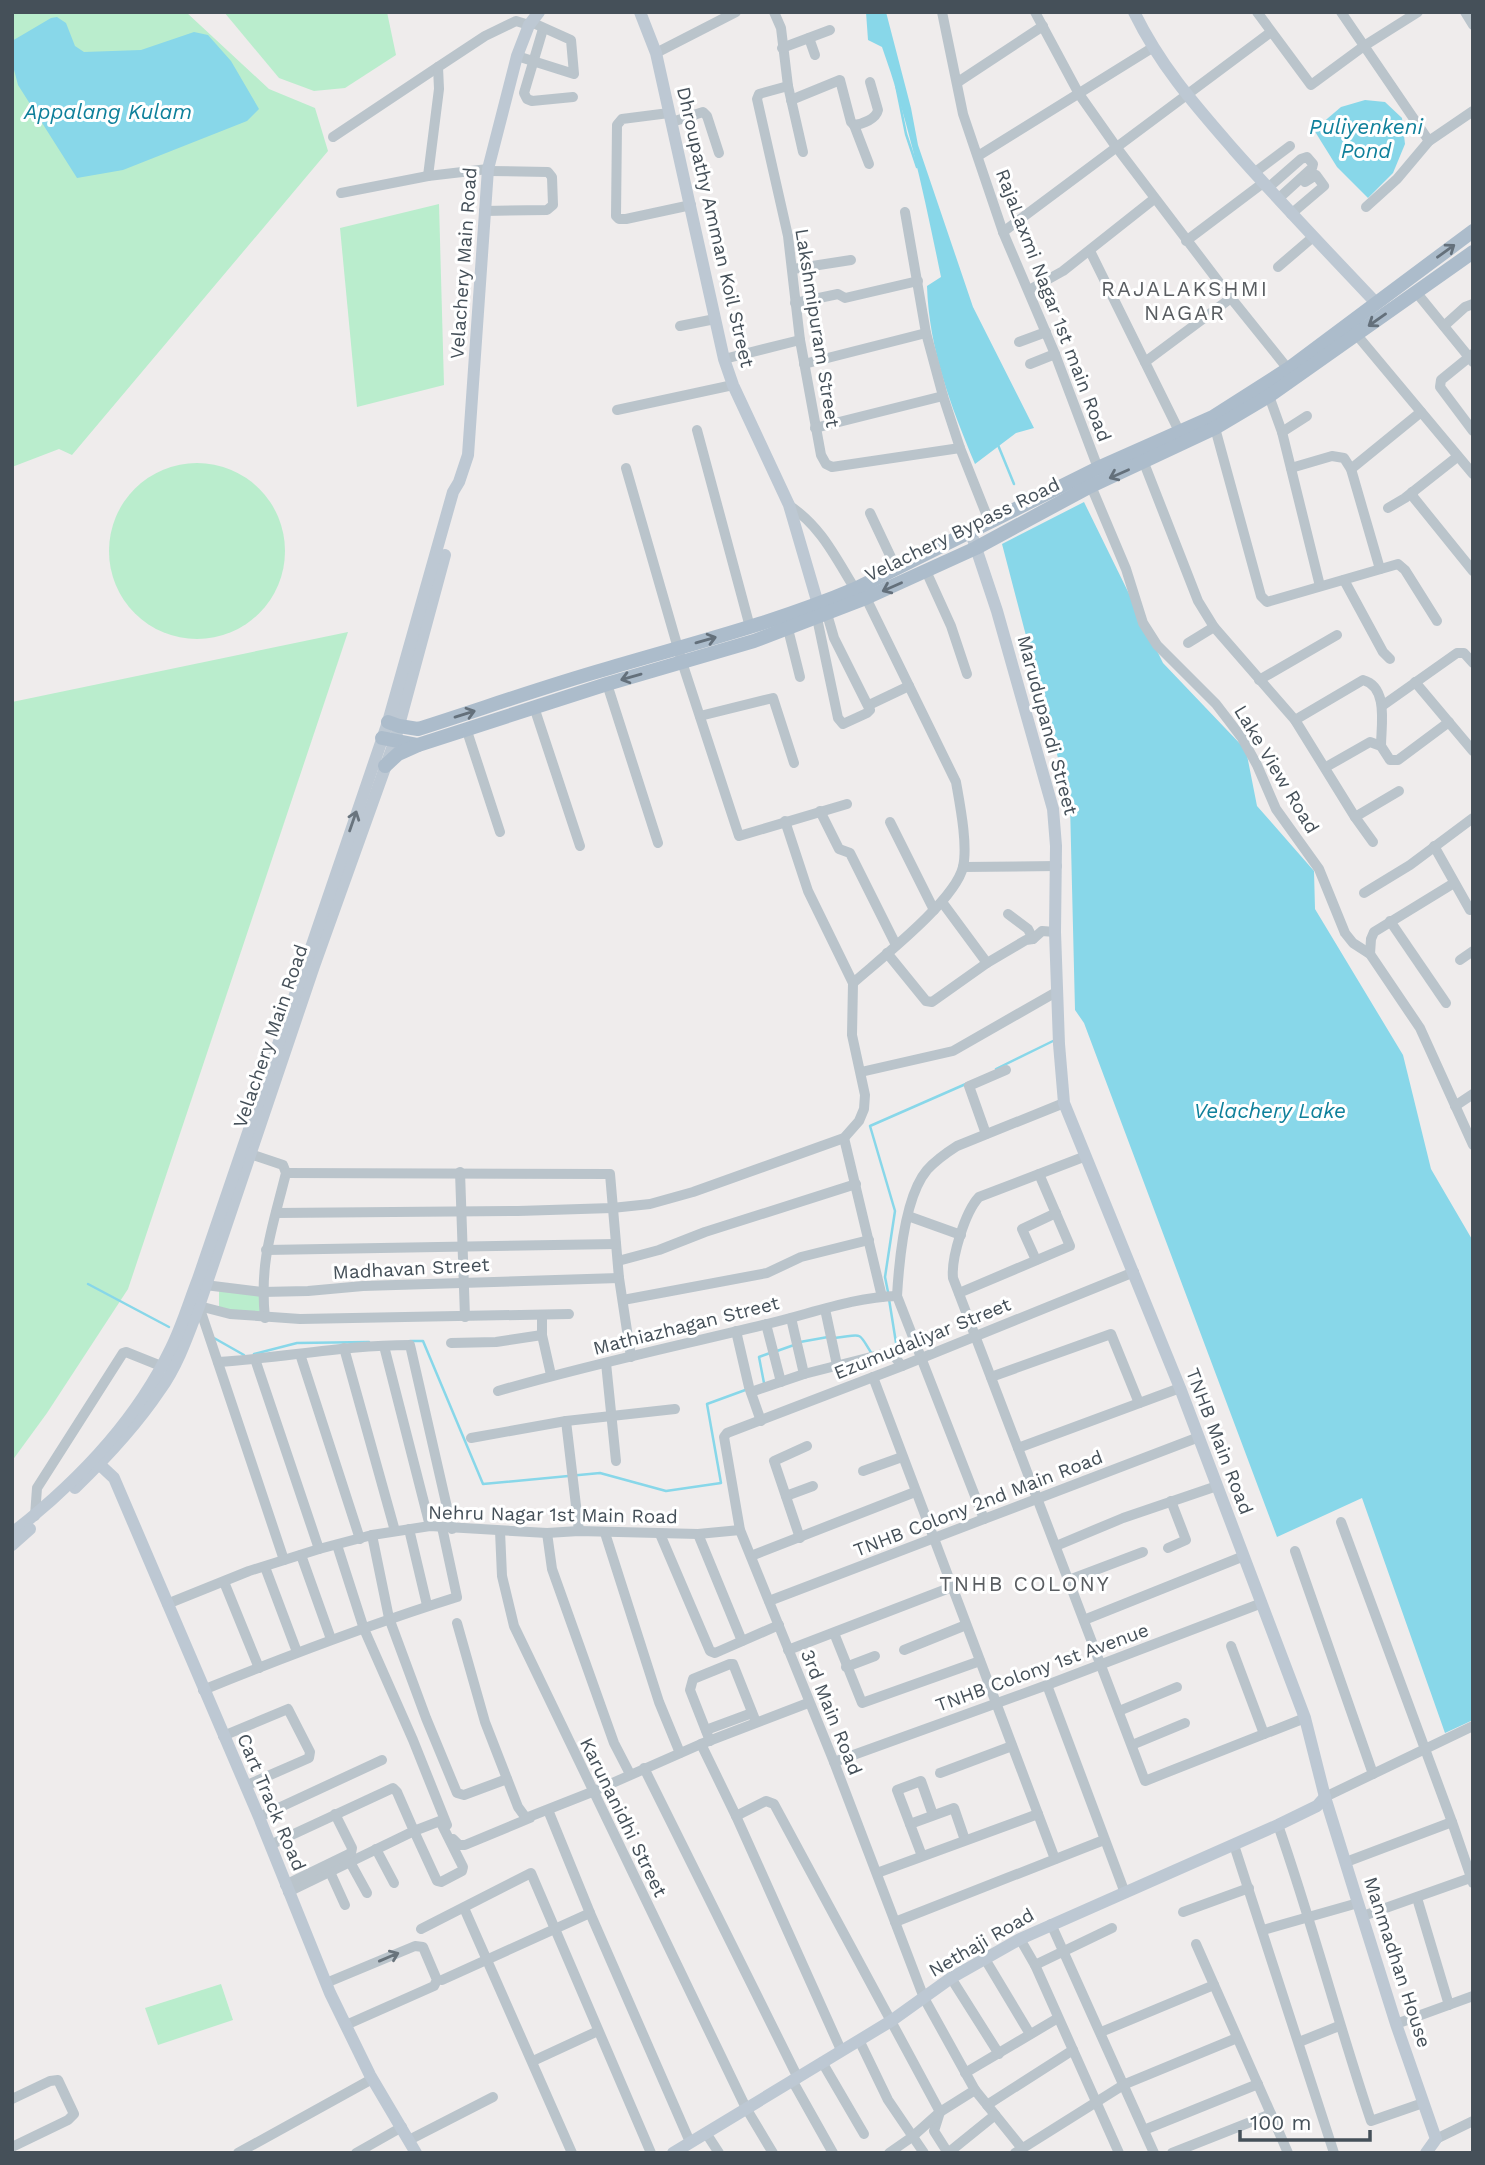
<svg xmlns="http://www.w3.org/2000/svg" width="1485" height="2165" font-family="'Work Sans',sans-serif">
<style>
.green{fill:#baedcd}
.water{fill:#88d7e9}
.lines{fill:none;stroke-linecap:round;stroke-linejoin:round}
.stream{stroke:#88d7e9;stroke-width:2.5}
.street{stroke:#bac4cb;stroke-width:10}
.secondary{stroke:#bdc8d3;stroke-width:12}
.primary{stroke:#acbccb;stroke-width:14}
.oneway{stroke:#64707b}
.oneway2{stroke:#69747e}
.oneway3{stroke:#68737b}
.labels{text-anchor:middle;stroke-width:6;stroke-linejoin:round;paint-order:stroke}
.street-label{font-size:19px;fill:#455059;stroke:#fff}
.water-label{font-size:21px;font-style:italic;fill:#0f809b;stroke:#fff}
.neighbourhood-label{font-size:21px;letter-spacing:2px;fill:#595d61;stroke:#fff}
</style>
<rect width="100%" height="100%" fill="#efecec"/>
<!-- green -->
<g class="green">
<path d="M 12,12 L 186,12 L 269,89 L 315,108 L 328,151 L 72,455 L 59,449 L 12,467 Z"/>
<path d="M 224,12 L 387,12 L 396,55 L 345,88 L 314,91 L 279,78 Z"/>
<path d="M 439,204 L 444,385 L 357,407 L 340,228 Z"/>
<circle cx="197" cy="551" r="88"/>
<path d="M 348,632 L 128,1289 L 47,1413 L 12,1461 L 12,702 Z"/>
<path d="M 219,1291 L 260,1294 L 262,1316 L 219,1309 Z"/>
<path d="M 221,1984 L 233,2020 L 158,2045 L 145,2008 Z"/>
</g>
<!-- water -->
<g class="water">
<path d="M 866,12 L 886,12 L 911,108 L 918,145 L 973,307 L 1034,428 L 1016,433 L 975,464 C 951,406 929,350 927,286 L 941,277 C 925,199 909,122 882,47 L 868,40 Z"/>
<path d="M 57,17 L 66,23 L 75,46 L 84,52 L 141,50 L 194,32 L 208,35 L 231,61 L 259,109 L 247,121 L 123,170 L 77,178 L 18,85 L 12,62 L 12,41 L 51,18 Z"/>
<path d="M 1365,100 L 1385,102 L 1402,118 L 1405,144 L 1393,173 L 1368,198 L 1337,167 L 1314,130 L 1341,107 Z"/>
<path d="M 1084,502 L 1163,663 L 1246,750 L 1257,806 L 1314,871 L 1315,909 L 1403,1055 L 1431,1169 L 1473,1241 L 1473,1720 L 1445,1733 L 1362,1498 L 1277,1537 L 1084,1023 L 1075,1010 L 1070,804 L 1002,544 Z"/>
</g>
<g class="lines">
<!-- stream -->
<g class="stream">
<path d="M 896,85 L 906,134 L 917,167"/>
<path d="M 998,445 L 1014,484"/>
<path d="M 996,1069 L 1053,1041"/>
<path d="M 88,1284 L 169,1327"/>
<path d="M 888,1292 L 885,1277 L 895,1211 L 870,1126 L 968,1083"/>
<path d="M 214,1338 L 244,1355"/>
<path d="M 834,1338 C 864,1335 857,1330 872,1354"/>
<path d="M 410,1341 L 423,1341 L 483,1484 L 600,1473 L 666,1491 L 721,1483 L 707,1404 L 748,1389"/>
<path d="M 800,1342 L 828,1337"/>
<path d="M 777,1351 L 794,1345"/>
<path d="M 889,1352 L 897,1349 L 889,1299"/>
<path d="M 254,1354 L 297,1343 L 369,1342"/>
<path d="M 764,1383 L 759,1357 L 770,1353"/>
</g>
<!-- street -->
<g class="street">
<path d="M 774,12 L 781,28 L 788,86 L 803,152"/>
<path d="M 942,12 L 963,114 L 1003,232 L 1055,354 L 1098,468"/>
<path d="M 1035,12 L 1079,94 L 1117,148 L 1231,298 L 1288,369"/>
<path d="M 1257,12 L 1311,85 L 1364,46 L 1418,12"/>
<path d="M 1341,12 L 1429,141"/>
<path d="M 1465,12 L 1473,25"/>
<path d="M 543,29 L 524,93 L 527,99 L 532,101 L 573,97"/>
<path d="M 809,38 L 815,55"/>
<path d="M 782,48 L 830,30"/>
<path d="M 656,53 L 736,12"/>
<path d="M 517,56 L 574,74 L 571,40 L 531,22"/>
<path d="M 958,82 L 1043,26"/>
<path d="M 788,86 L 759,94 L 757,99 L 788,236 L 800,340 L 821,455 L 826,464 L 832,467 L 960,448"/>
<path d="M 791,100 L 840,80 L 851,122 L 854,125 C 863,124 876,119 878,110 L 870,82"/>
<path d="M 669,113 L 622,119 L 617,125 L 616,216 L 619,219 L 626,219 L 691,205"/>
<path d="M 672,122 L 703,112 L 707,116 L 719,153"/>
<path d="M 854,125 L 869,164"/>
<path d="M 333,137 L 438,67"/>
<path d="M 978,156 L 1152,48"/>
<path d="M 1254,173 L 1290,146"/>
<path d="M 428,176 L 439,89 L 438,67 L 485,36 L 516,21 L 529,25"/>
<path d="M 1268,188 L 1301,159 L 1307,157 L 1313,164 L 1312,168 L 1278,199"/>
<path d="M 341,193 L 428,176 L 488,169"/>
<path d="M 1366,207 L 1397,179 L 1429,141 L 1473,111"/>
<path d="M 484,211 L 547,210 L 553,205 L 552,177 L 548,172 L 488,171"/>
<path d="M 905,212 L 926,333 L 943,396 L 960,448 L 989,521"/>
<path d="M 1291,214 L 1324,186 L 1316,175 L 1305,182"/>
<path d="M 1003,232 L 1271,32"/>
<path d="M 1186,241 L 1263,183"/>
<path d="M 1090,251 L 1180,433"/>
<path d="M 1278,267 L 1313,237"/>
<path d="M 793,269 L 851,260"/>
<path d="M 1029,290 L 1063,271 L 1154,199"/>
<path d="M 1416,292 L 1473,362"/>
<path d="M 795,303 L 838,294 L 845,298 L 918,281"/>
<path d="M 680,326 L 715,319"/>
<path d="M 1444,326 L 1465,307 L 1473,304"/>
<path d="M 1356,334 L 1473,474"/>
<path d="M 1019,342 L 1046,332"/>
<path d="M 1473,354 L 1441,380 L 1440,387 L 1473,431"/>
<path d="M 724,359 L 800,340"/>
<path d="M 1145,362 L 1231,298"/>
<path d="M 804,364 L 926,333"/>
<path d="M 1030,364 L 1055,354"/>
<path d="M 1269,396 L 1282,432 L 1320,586"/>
<path d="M 617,410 L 733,385"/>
<path d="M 815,428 L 943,396"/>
<path d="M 1215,428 L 1261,596 L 1267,602 L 1398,564 L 1405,570 L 1437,621"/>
<path d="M 697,430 L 750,627"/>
<path d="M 1282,432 L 1307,416"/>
<path d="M 1144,463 L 1198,601 L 1214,627 L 1295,720 L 1355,817 L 1373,842"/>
<path d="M 626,468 L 682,662 L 739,836 L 847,804"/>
<path d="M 1291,468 L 1332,456 L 1344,458 L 1351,469 L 1380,569"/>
<path d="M 1351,469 L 1421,412"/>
<path d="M 1091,486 L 1126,569 L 1143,623 L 1157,645 L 1216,704 L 1242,738 L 1257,765 L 1276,809 L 1319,869 L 1345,933 L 1353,943 L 1370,954 L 1420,1028 L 1473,1145"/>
<path d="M 1412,492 L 1414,498 L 1473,571"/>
<path d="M 789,505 C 822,528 834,555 855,589"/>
<path d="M 1388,508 L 1405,498 L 1457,457"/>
<path d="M 870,513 L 896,568"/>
<path d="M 926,571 L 951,626 L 967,674"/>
<path d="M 1344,580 L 1383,652 L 1390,659"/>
<path d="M 817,618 L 838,718 L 843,724 L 867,713 L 870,710 L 834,638 L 827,614"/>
<path d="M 788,629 L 800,677"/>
<path d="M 1188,643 L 1214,627"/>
<path d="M 1259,680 L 1337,635"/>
<path d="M 1415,682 L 1473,751"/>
<path d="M 607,684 L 658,843"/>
<path d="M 869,705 L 909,686"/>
<path d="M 1382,706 L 1457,653 L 1464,653 L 1473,663"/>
<path d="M 534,707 L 580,846"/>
<path d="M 700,716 L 773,698 L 794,763"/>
<path d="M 1295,720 L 1363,680 C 1389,687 1381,726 1381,746"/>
<path d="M 466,728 L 500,832"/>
<path d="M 1381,746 L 1390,760 L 1398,760 L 1449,722"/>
<path d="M 1326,767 L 1370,742 L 1381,746"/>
<path d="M 820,811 L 839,849 L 850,853 L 896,945"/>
<path d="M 1355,817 L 1399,791"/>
<path d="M 890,822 L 934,910"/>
<path d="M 1434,846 L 1470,910"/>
<path d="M 963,867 L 1057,866"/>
<path d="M 1364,893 L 1410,865 L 1473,818"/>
<path d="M 942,902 L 987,963"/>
<path d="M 1008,914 L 1028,929 L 1033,939"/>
<path d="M 1390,921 L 1446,1003"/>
<path d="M 887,953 L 926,1001 L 932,1002 L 987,963 L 1026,940 L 1033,939 L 1042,931 L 1055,932"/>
<path d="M 1370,954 L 1371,939 L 1374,932 L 1454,883"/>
<path d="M 1460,960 L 1473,951"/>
<path d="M 853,983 C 880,959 955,901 963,867 C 968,845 960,805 956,782 L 866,598"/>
<path d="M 861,1072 L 953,1051 L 1058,991"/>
<path d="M 1455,1106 L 1473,1094"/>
<path d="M 986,1134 L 969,1086 L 1006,1070"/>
<path d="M 844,1138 L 882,1297"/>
<path d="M 250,1154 L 283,1165 L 286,1173 C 273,1226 259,1261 265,1318"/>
<path d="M 1086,1156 L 979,1197 C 965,1212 951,1258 953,1278 L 1145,1781 L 1305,1718"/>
<path d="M 460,1172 L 465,1317"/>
<path d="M 286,1173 L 610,1174 L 619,1278 L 631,1357"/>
<path d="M 276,1213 L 518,1211 L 612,1208 L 650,1204 L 693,1192 L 844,1138 L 859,1121 L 864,1109 L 865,1095 L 852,1035 L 853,983 L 808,891 L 785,821"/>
<path d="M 908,1216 L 961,1235"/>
<path d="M 266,1250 L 616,1244"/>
<path d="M 1036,1260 L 1022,1229 L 1056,1213"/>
<path d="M 618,1261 L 659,1250 L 705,1232 L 856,1184"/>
<path d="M 205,1285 L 262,1292 L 308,1291 L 363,1286 L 619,1278"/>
<path d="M 959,1293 L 1070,1246 L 1039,1174"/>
<path d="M 623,1300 L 767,1273 L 801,1257 L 869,1240"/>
<path d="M 199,1306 L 230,1314 L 300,1319 L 569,1314"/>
<path d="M 199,1306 L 284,1560"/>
<path d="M 825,1309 L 837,1365"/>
<path d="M 542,1315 L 542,1335 L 551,1375"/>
<path d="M 791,1318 L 804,1374"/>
<path d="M 766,1324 L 781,1382"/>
<path d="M 736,1331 L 749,1387 L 761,1421"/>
<path d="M 451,1343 L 496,1342 L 542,1335"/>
<path d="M 384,1346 L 430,1526"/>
<path d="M 344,1348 L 395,1531"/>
<path d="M 300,1354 L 360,1539"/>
<path d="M 255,1359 L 319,1549"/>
<path d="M 218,1362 C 282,1358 346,1345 410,1345 L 452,1529"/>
<path d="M 606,1363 L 616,1461"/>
<path d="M 873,1377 L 1055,1859"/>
<path d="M 991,1377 L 1111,1334 L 1139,1403"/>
<path d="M 498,1391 C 587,1365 677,1346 767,1324 C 810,1314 854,1297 897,1296"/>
<path d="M 751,1392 L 804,1374 L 883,1354 L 894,1356 L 902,1366"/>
<path d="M 566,1421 L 579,1531"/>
<path d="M 471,1438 L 566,1421 L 675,1409"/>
<path d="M 1018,1448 L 1180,1388"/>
<path d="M 863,1471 L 902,1457"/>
<path d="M 786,1496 L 813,1486"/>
<path d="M 35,1516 L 37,1488 L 123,1353 L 126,1352 L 161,1366"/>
<path d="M 984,1519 L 897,1296 C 899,1262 905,1196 927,1170 C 936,1160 946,1153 957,1146 L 1064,1103"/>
<path d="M 1341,1522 L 1452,1822 L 1473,1883"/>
<path d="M 409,1529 L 427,1605"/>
<path d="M 500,1531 L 502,1576 L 514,1626 L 746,2108 L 773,2153"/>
<path d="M 547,1533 L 552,1569 L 614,1743 L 630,1774"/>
<path d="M 605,1533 L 659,1702 L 680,1753"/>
<path d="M 660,1534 L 710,1651 L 715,1653 L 779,1625"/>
<path d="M 698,1534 L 742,1641"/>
<path d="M 372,1535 L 389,1618 L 426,1718 L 457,1793 L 464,1795 L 507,1779"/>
<path d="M 800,1538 L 774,1461 L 807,1446"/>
<path d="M 337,1545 L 364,1629 L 413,1740 L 447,1825"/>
<path d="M 1056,1546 L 1123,1518 L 1217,1486"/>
<path d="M 1168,1548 L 1186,1540 L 1171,1501"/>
<path d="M 1295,1551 L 1373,1774"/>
<path d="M 301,1555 L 331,1639"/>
<path d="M 751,1556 L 915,1492"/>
<path d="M 265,1567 L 297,1652"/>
<path d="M 1069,1580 L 1143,1552"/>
<path d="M 224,1582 L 259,1668"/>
<path d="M 769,1601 L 1199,1437"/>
<path d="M 167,1604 L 249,1571 L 319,1549 L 372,1535 L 430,1526 L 547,1533 L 579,1531 L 698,1534 L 740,1530"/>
<path d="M 1084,1620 L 1244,1556"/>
<path d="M 457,1623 L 485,1722 L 518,1807 L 526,1818 L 592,1792 L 701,1744 L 808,1703"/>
<path d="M 834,1633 L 862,1703 L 980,1661"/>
<path d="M 1231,1646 L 1264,1734"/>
<path d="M 788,1650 L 952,1587"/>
<path d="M 904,1650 L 966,1625"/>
<path d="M 846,1667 L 875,1656"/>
<path d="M 1047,1685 L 1125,1893"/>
<path d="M 203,1690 C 287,1656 371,1624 457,1597 L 442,1527"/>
<path d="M 1119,1711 L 1177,1687"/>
<path d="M 706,1730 L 752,1713"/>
<path d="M 223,1736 L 288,1709 L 310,1752 L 309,1758 L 245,1786"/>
<path d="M 710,1741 L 690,1690 L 693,1679 L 730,1664 L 733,1664 L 756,1722"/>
<path d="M 701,1744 L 736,1816 L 841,2050"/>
<path d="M 1132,1745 L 1185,1723"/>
<path d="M 834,1762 L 1047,1685 L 1262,1603"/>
<path d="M 644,1768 L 798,2078"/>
<path d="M 940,1773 L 1012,1746"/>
<path d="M 1325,1797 L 1473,1726"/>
<path d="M 548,1810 L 590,1913 L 690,2142"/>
<path d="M 736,1816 L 766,1801 L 774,1804 L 940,2112 L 934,2131 L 948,2153"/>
<path d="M 259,1817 L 382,1760"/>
<path d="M 910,1824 L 954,1808 L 965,1840"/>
<path d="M 1278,1825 C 1312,1922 1338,2023 1371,2121 L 1423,2103"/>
<path d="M 453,1839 L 459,1845 L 465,1845 L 530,1818"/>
<path d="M 270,1845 L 393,1788 L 397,1792 L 414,1831 L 440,1821 L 463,1867 L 462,1871 L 441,1882 L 437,1881 L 414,1831 L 288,1892"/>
<path d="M 1234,1845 L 1334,2153"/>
<path d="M 376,1849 L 394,1883"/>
<path d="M 922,1856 L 897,1790 L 921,1781 L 933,1815"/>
<path d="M 350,1862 L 367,1893"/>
<path d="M 1346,1862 L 1452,1822"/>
<path d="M 330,1872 L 345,1905"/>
<path d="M 877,1873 L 1038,1814"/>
<path d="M 285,1885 L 351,1853 L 352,1848 L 335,1814"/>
<path d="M 1417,1898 L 1449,2005"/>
<path d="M 464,1908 L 572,2153"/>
<path d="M 1183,1912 L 1249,1888"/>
<path d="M 1363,1916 L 1473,1877"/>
<path d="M 895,1922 L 1104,1840"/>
<path d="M 1051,1924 L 1154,2153"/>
<path d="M 421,1929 L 531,1873 L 651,2153"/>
<path d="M 1263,1930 L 1358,1903"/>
<path d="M 1020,1939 L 1035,1965 L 1119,2153"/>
<path d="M 1196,1944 L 1271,2114"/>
<path d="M 985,1959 L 1030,2034"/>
<path d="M 1035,1965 L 1112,1928"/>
<path d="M 951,1978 L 999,2054"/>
<path d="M 442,1980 L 590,1913"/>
<path d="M 326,1983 L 415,1946 L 423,1947 L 437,1980 L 434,1986 L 346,2025"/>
<path d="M 1396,2024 L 1473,1996"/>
<path d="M 1101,2032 L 1214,1985"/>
<path d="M 859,2040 L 888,2100 L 924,2153"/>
<path d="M 1299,2042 L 1339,2026"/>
<path d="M 533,2061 L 598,2031"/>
<path d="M 822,2062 L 864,2134"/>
<path d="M 965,2073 L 1058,2018"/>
<path d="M 792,2080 L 833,2153"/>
<path d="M 975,2090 L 1021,2147"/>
<path d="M 12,2099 L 50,2081 L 58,2080 L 74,2114 L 68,2120 L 12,2147"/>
<path d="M 987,2105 L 1073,2050"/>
<path d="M 1144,2130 L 1258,2084"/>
<path d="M 706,2133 L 719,2153"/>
<path d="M 1436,2139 L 1473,2121"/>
<path d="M 409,2140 L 493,2097"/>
<path d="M 238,2153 L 372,2079"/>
<path d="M 356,2153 L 402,2127"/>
<path d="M 889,2153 L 912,2137 L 940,2112 L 975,2090 L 924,1998 L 834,1762 L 740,1530 L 724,1437 L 727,1433 L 902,1366 L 1134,1272"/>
<path d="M 948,2153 L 995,2115"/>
<path d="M 1015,2153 L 1125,2084 L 1237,2038"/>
<path d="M 1172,2153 L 1271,2114 L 1288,2153"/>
</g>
<!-- secondary -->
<g class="secondary">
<path d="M 640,12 L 656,53 L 724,359 L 733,385 L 789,505 L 818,604"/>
<path d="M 1134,12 C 1161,67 1194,104 1234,150 C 1280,202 1328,252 1376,303"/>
<path d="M 970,530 L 997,611 L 1053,809 L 1056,846 L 1055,932 L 1059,1044 L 1064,1103 L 1180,1388 L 1305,1718 L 1325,1797 L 1358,1903 L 1396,2024 L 1436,2139 L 1426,2153"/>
<path d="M 99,1464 L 114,1478 L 259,1817 L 330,1993 L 370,2075 L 416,2153"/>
<path d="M 75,1488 C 106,1458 136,1426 160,1390 C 178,1365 188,1335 199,1306 L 314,966 L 395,740 L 445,555"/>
<path d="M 12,1533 C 75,1484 136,1421 171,1348 C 182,1326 189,1302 198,1279 L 388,722 L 453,492 L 459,482 L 468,455 L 488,169 L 517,56 L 529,25 L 539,12"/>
<path d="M 12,1545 L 30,1529"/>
<path d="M 673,2153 L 891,2021 L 951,1978 L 1020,1939 L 1278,1825 L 1317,1806 L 1325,1797"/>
</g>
<!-- primary -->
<g class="primary">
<path d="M 388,722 L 399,726 L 418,729 C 481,709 543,687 606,669 C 690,644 775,623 855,589 L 1098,468 L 1213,417 L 1288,369 L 1473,231"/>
<path d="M 382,738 L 418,745"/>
<path d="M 385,766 L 398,754 L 418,745 L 607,684 L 754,641 L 866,598 L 976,548 L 1087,488 L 1215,428 L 1269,396 L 1473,252"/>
</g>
</g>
<!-- one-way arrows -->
<defs><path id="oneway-shaft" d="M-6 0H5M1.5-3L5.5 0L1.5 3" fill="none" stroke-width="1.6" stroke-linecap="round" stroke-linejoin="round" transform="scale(1.75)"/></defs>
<g class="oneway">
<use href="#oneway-shaft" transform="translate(1446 251) rotate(-36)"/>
<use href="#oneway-shaft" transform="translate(1377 320) rotate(145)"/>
<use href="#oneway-shaft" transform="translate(1119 474) rotate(156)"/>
<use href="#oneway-shaft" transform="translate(892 587) rotate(156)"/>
<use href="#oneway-shaft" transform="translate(706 640) rotate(-16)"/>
<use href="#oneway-shaft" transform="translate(631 677) rotate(164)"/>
<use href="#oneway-shaft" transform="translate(465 714) rotate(-17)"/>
</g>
<use class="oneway2" href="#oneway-shaft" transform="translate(353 821) rotate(-71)"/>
<use class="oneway3" href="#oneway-shaft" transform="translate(389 1957) rotate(-23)"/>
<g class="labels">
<!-- street labels -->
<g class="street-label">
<text transform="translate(716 227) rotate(77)" y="7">Dhroupathy Amman Koil Street</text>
<text transform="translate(463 263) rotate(-86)" y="7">Velachery Main Road</text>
<text transform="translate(1054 305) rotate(69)" y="7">RajaLaxmi Nagar 1st main Road</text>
<text transform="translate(818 328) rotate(81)" y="7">Lakshmipuram Street</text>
<text transform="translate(962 529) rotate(-26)" y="7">Velachery Bypass Road</text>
<text transform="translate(1048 725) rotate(75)" y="7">Marudupandi Street</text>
<text transform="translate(1277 769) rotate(59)" y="7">Lake View Road</text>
<text transform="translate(270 1036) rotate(-71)" y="7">Velachery Main Road</text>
<text transform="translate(411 1268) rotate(-3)" y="7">Madhavan Street</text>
<text transform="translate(686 1325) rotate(-14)" y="7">Mathiazhagan Street</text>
<text transform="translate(922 1338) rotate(-22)" y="7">Ezumudaliyar Street</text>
<text transform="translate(1220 1441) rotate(69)" y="7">TNHB Main Road</text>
<text transform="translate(978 1503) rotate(-21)" y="7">TNHB Colony 2nd Main Road</text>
<text transform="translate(553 1514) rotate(1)" y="7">Nehru Nagar 1st Main Road</text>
<text transform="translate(1042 1667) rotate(-20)" y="7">TNHB Colony 1st Avenue</text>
<text transform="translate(832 1712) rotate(68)" y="7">3rd Main Road</text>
<text transform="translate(272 1802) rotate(67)" y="7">Cart Track Road</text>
<text transform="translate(624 1817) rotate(64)" y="7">Karunanidhi Street</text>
<text transform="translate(981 1942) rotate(-30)" y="7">Nethaji Road</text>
<text transform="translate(1398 1962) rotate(72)" y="7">Manmadhan House</text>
</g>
<!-- water labels -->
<g class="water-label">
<text x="108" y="119">Appalang Kulam</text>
<text x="1366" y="134">Puliyenkeni<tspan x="1366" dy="24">Pond</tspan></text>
<text x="1270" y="1118">Velachery Lake</text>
</g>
<!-- neighbourhood labels -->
<g class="neighbourhood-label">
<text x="1185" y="296">RAJALAKSHMI<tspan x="1185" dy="24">NAGAR</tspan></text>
<text x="1025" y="1591">TNHB COLONY</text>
</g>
</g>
<!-- border -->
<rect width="1485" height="2165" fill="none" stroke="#455059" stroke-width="28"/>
<!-- scale -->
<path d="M1240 2130v10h130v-10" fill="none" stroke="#455059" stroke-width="3.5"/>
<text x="1250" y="2130" font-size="21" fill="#455059" stroke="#ffffff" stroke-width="5" paint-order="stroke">100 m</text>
</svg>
